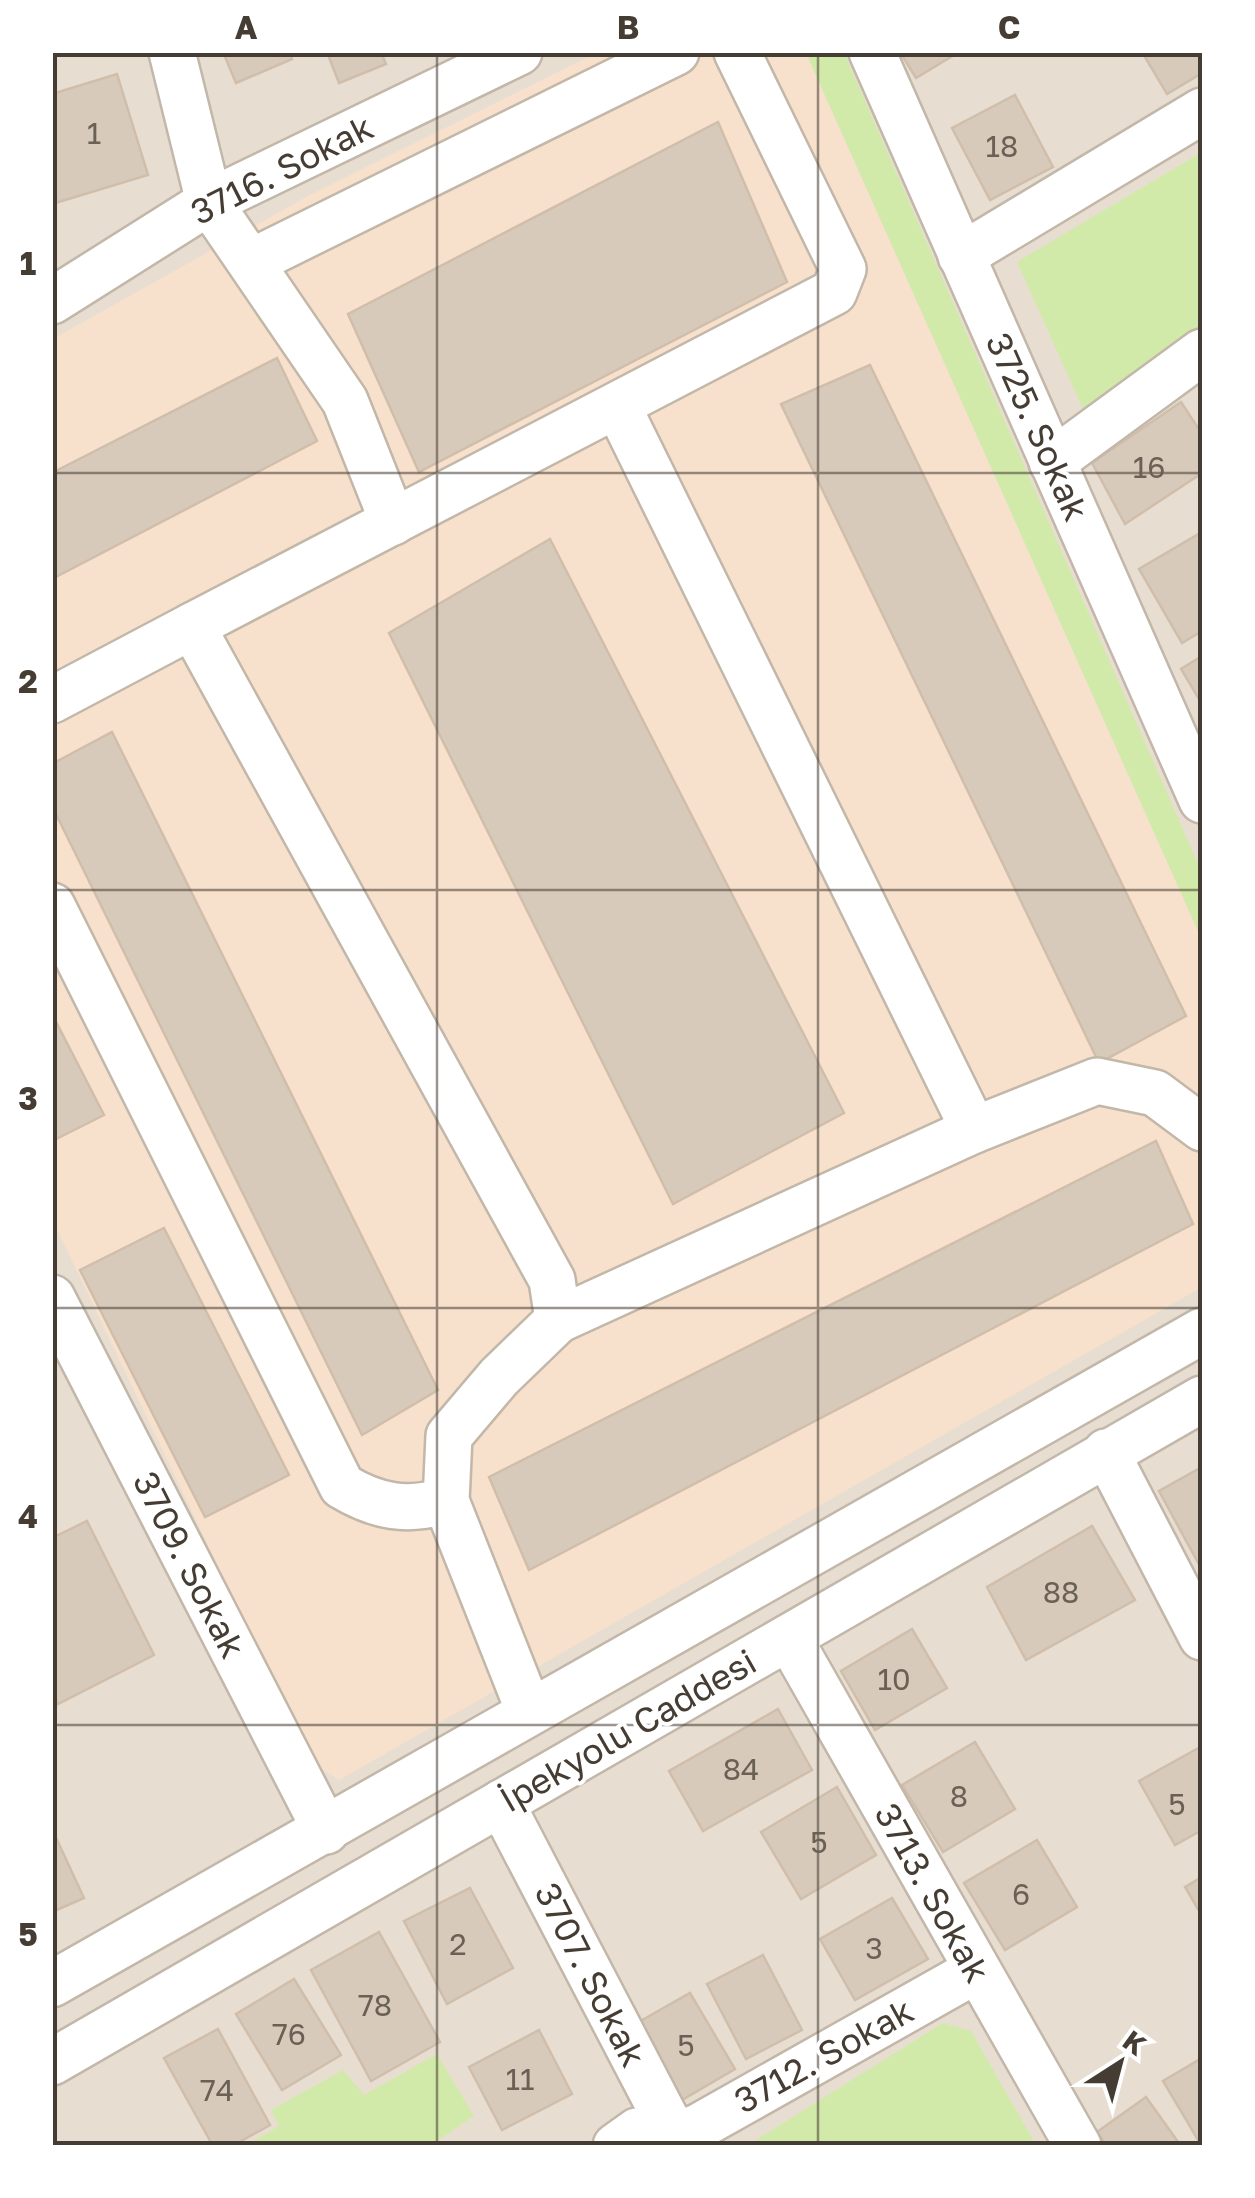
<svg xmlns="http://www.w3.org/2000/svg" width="1255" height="2198" font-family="'Golos Text',sans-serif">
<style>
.residential{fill:#e7ded1}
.commercial{fill:#f7e1cc}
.green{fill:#d2eaa9}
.building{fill:#d8cabb;stroke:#d0beab;stroke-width:2.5}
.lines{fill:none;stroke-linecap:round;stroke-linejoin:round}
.minor-casing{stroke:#c2b7a8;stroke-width:50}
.minor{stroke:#fff;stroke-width:45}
.grid{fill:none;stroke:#453c33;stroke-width:2.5;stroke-opacity:0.55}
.labels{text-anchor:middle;stroke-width:8;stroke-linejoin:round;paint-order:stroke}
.number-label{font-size:30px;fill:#6a6055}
.street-label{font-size:35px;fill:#453c33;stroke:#fff}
.neatline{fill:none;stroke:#453c33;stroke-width:4}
.grid-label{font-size:32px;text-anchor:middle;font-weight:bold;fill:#453c33}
</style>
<rect width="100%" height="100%" fill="#f3ede3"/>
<!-- residential -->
<path class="residential" d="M 52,53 L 1202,53 L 1202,2145 L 53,2145 Z"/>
<!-- commercial -->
<path class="commercial" d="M 596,53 L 806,53 L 1202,940 L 1202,1287 L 339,1780 L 312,1762 L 53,1221 L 53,339 L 310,195 Z"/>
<!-- green -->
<g class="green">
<path d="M 806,53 L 844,53 L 1202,873 L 1202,940 Z"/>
<path d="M 1202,152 L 1202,327 L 1083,409 L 1017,262 Z"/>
<path d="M 943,2023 L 971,2031 L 1036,2145 L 748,2145 Z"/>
<path d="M 437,2054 L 474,2116 L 431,2145 L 246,2145 L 279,2126 L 271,2110 L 343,2070 L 364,2095 Z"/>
</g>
<!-- building -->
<g class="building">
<path d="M 223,52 L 289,52 L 292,59 L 236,83 Z"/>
<path d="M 327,52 L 381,52 L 386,64 L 339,83 Z"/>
<path d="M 900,52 L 959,52 L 916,78 Z"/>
<path d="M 1142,52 L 1202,52 L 1202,73 L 1167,94 Z"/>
<path d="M 117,74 L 148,175 L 52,204 L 52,94 Z"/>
<path d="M 1015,95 L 1053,167 L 990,200 L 952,128 Z"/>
<path d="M 718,122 L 787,282 L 419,472 L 348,314 Z"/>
<path d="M 277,358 L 317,441 L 52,579 L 52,473 Z"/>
<path d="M 870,365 L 1186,1016 L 1099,1063 L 781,404 Z"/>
<path d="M 1181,402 L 1202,434 L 1202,473 L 1125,524 L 1092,463 Z"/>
<path d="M 1202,532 L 1202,631 L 1182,643 L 1139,569 Z"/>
<path d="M 550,539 L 844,1113 L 673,1204 L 389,633 Z"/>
<path d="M 1202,656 L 1202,704 L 1181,669 Z"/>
<path d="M 112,732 L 438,1390 L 362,1435 L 52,806 L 52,764 Z"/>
<path d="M 52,1014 L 104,1115 L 52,1141 Z"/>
<path d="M 1156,1141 L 1193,1224 L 529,1570 L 489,1477 Z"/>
<path d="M 164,1228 L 289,1475 L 205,1517 L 80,1270 Z"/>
<path d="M 1202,1467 L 1202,1570 L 1159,1491 Z"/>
<path d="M 87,1521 L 154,1655 L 58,1704 L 52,1693 L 52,1538 Z"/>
<path d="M 1092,1526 L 1135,1600 L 1026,1660 L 987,1587 Z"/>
<path d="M 912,1629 L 947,1688 L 875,1730 L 841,1671 Z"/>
<path d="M 778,1709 L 812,1770 L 703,1831 L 669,1771 Z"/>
<path d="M 975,1742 L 1015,1809 L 943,1852 L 902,1785 Z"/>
<path d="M 1202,1746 L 1202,1830 L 1175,1845 L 1139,1781 Z"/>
<path d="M 837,1787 L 876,1855 L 801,1899 L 761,1832 Z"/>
<path d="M 52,1829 L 84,1898 L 52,1912 Z"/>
<path d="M 1037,1840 L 1077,1907 L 1005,1950 L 964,1883 Z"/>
<path d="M 1202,1877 L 1202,1916 L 1185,1887 Z"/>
<path d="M 470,1888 L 513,1968 L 447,2004 L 404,1921 Z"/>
<path d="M 892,1898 L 928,1959 L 855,2000 L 820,1939 Z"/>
<path d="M 379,1932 L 440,2042 L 371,2081 L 311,1970 Z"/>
<path d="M 763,1955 L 802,2030 L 746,2059 L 707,1984 Z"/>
<path d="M 294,1979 L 341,2055 L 282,2090 L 236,2014 Z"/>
<path d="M 690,1993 L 735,2069 L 682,2100 L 637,2023 Z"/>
<path d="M 218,2029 L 270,2125 L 232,2146 L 213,2146 L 164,2058 Z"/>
<path d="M 539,2030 L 572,2094 L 502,2130 L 469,2067 Z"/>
<path d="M 1202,2058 L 1202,2137 L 1198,2140 L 1163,2081 Z"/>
<path d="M 1146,2097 L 1181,2146 L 1107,2146 L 1097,2132 Z"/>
</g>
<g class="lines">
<defs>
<g id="minor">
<path d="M 172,52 L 209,202 L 345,401 L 393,522"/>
<path d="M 872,52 L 1202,800"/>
<path d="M 961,256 L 1202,111"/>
<path d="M 251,262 L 676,52"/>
<path d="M 52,301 L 209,202 L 519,52"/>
<path d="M 618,407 L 974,1130"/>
<path d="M 1052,462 L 1202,352"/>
<path d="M 52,700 L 192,626"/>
<path d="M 52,906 L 342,1486 C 377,1507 406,1512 446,1501"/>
<path d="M 52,1298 L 326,1831"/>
<path d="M 558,1320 L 974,1130 L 1097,1081 L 1155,1093 L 1202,1128"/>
<path d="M 1106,1452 L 1202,1637"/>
<path d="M 789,1638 L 1078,2146"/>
<path d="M 529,1711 L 446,1501 L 449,1436 L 499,1377 L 558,1320 L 552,1280 L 192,626 L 834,292 L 843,269 L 737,52"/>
<path d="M 501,1803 L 680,2146"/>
<path d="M 52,1984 L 1202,1331"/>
<path d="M 52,2062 L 1202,1399"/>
<path d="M 616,2146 L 637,2131 L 674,2136 L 698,2127 L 975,1971"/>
</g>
</defs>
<!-- minor casing -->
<use href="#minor" class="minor-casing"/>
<!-- minor -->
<use href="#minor" class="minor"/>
</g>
<!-- grid -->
<path class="grid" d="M 437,52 L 437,2146M 818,52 L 818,2146M 52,473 L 1202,473M 52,890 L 1202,890M 52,1308 L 1202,1308M 52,1725 L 1202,1725"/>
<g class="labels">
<!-- number labels -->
<g class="number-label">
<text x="94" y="144">1</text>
<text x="1002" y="157">18</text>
<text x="1149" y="478">16</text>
<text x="1061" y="1603">88</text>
<text x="894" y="1690">10</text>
<text x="741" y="1780">84</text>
<text x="959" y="1807">8</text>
<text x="1177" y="1815">5</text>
<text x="819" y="1853">5</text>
<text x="1021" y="1905">6</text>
<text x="458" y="1955">2</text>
<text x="874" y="1959">3</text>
<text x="375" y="2016">78</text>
<text x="289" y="2045">76</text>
<text x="686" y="2056">5</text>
<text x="520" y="2090">11</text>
<text x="217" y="2101">74</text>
</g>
<!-- street labels -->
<g class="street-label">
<text transform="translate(282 170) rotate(-27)" y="12">3716. Sokak</text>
<text transform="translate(1037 427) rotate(66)" y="12">3725. Sokak</text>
<text transform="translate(189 1565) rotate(63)" y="12">3709. Sokak</text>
<text transform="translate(628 1731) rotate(-30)" y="12">İpekyolu Caddesi</text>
<text transform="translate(932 1893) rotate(61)" y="12">3713. Sokak</text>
<text transform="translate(590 1975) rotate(63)" y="12">3707. Sokak</text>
<text transform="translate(824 2056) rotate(-29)" y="12">3712. Sokak</text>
</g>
</g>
<!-- border -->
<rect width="1255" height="2198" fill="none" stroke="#ffffff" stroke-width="110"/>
<!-- north arrow -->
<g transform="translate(1120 2063) rotate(36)" stroke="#ffffff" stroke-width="8" paint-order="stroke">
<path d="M0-8L18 38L0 25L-18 38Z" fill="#453c33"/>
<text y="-15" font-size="28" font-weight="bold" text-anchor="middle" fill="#453c33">K</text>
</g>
<rect x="55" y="55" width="1145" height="2088" class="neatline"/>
<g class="grid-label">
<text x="246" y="39">A</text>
<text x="628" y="39">B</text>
<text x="1009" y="39">C</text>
<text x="28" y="275">1</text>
<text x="28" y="693">2</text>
<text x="28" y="1110">3</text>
<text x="28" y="1528">4</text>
<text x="28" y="1946">5</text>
</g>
</svg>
